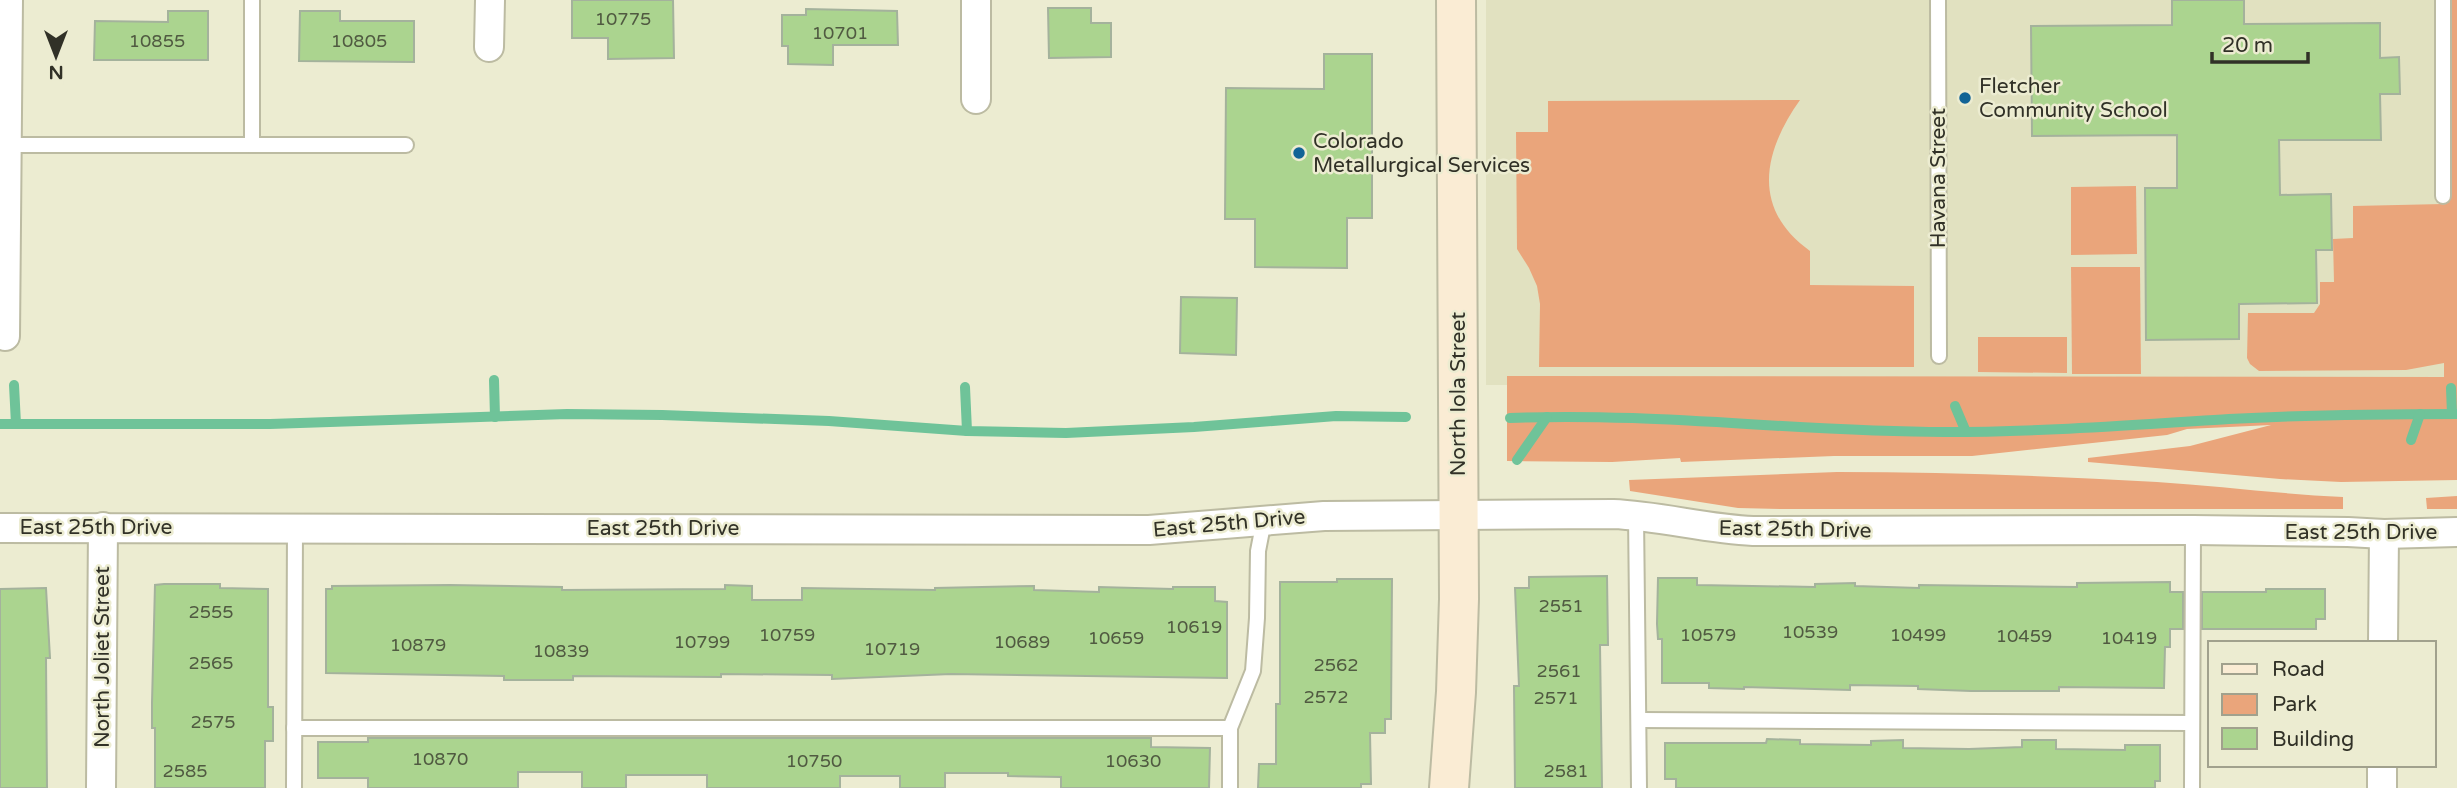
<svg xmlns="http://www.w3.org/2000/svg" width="2457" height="788" font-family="'Varela Round',sans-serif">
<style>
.built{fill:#e1e1c0}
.green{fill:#eaa57b}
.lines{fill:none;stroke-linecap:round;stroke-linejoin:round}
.stream{stroke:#6fc399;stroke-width:10}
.building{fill:#abd48f;stroke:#a4b29c;stroke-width:2}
.lane-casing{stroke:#bcbba2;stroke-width:18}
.street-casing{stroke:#bcbba2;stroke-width:32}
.secondary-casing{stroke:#bcbba2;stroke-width:42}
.lane{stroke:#fff;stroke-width:14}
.street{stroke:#fff;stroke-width:28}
.secondary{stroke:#faecd4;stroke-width:38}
.poi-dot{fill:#126496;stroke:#ececd1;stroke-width:2.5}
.labels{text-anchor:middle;stroke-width:5;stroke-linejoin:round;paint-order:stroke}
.number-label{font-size:18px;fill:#505a41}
.poi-label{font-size:21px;fill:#313127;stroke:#ececd1;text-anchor:start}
.street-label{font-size:21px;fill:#313127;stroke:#ececd1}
</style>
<rect width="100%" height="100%" fill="#ececd1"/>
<!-- built -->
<path class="built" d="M 1486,0 L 2443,0 L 2444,387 L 1486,385 Z"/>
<!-- green -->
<g class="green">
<path d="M 2443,0 L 2457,0 L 2457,480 L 2341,482 L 2280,479 L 2088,462 L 2088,458 L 2190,446 L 2271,425 L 2187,429 L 2167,435 L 1972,456 L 1834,456 L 1681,462 L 1680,458 L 1612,462 L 1507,461 L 1507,376 L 2444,377 L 2444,363 L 2406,370 L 2259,371 L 2250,364 L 2247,358 L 2248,313 L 2314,313 L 2320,304 L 2320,282 L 2334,282 L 2333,239 L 2353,238 L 2353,206 L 2443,204 Z"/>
<path d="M 1800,100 C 1763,152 1751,209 1810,251 L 1810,285 L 1914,286 L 1914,367 L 1539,367 L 1540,304 L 1537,286 L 1529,268 L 1517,249 L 1516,132 L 1548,132 L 1548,101 Z"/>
<path d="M 2136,186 L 2137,254 L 2071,255 L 2071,187 Z"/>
<path d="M 2071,267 L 2140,267 L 2141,374 L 2072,374 Z"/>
<path d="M 1978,337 L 2067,337 L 2067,373 L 1978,372 Z"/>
<path d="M 1837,472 C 1944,472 2050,476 2157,482 C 2219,486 2280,494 2343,497 L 2343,509 L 1780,509 L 1738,508 L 1630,491 L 1629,480 Z"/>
<path d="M 2457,496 L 2457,509 L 2427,509 L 2426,498 Z"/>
</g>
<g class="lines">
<!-- stream -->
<g class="stream">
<path d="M 494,380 L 495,417"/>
<path d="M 14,385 L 16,424"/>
<path d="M 965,387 L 967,431"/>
<path d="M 2451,388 L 2452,414"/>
<path d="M 1955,406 L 1966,432"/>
<path d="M 1510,418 C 1655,412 1799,432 1944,432 C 2039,432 2134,425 2229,419 C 2305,415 2381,414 2457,414"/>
<path d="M 0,424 L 270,424 L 567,414 L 662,415 L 829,421 L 967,431 L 1066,433 L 1194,427 L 1336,416 L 1406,417"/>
<path d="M 2411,440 L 2420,414"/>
<path d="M 1517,460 L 1547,417"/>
</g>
</g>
<!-- building -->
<g class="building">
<path d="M 572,0 L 673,0 L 674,58 L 608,59 L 608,38 L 572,38 Z"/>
<path d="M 2172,0 L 2244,0 L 2244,24 L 2380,23 L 2380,58 L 2399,57 L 2400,94 L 2380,94 L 2381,140 L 2279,140 L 2280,195 L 2331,194 L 2332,250 L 2316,250 L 2317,303 L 2239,304 L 2239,339 L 2146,340 L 2145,188 L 2177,188 L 2177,135 L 2032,136 L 2031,26 L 2172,25 Z"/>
<path d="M 1048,8 L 1091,8 L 1091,23 L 1111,23 L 1111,57 L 1049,58 Z"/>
<path d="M 806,9 L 897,11 L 898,45 L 833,45 L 833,65 L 788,64 L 788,46 L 782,46 L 782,15 L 806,15 Z"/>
<path d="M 168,11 L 208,11 L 208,60 L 94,60 L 95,21 L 168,22 Z"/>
<path d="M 300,11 L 340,11 L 340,21 L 414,21 L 414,62 L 299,61 Z"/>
<path d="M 1324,54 L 1372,54 L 1372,218 L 1347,218 L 1347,268 L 1255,267 L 1255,219 L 1225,219 L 1226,88 L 1324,89 Z"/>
<path d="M 1181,297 L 1237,298 L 1236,355 L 1180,353 Z"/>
<path d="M 1607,576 L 1608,645 L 1600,645 L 1602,788 L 1515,788 L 1514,686 L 1519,686 L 1515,588 L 1529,588 L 1529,577 Z"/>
<path d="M 1658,578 L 1697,578 L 1697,585 L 1815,587 L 1815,584 L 1855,583 L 1855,586 L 1919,588 L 1919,585 L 2077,587 L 2077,583 L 2170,582 L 2170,592 L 2183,592 L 2183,629 L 2170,629 L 2170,647 L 2165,647 L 2164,688 L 2059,687 L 2059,691 L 1971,691 L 1918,689 L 1918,686 L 1850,685 L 1850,690 L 1744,687 L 1744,689 L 1709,688 L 1709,683 L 1662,683 L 1662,639 L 1658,639 L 1657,624 Z"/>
<path d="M 1337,579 L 1392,579 L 1391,719 L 1385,719 L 1385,733 L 1370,733 L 1371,784 L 1361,784 L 1361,788 L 1258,788 L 1259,764 L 1276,764 L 1276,704 L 1280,704 L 1280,582 L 1337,582 Z"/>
<path d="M 164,584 L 220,584 L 220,588 L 268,589 L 268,707 L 273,707 L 273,741 L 265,741 L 265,788 L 155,788 L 155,728 L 152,728 L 152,703 L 155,585 Z"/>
<path d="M 450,585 L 562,587 L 562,590 L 725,589 L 725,585 L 752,586 L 752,600 L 802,600 L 802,588 L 935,590 L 935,588 L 1034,586 L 1034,590 L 1099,592 L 1099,587 L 1173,589 L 1173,587 L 1215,587 L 1215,601 L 1227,602 L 1227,678 L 951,674 L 832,679 L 832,675 L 721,674 L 721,677 L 573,676 L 573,680 L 504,680 L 504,676 L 326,673 L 326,589 L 332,589 L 332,586 Z"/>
<path d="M 46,588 L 50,658 L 46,658 L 47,788 L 0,788 L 0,589 Z"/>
<path d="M 2266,589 L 2325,589 L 2325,619 L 2316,619 L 2316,629 L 2202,629 L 2202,592 L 2266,592 Z"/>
<path d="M 368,738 L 1151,738 L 1151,747 L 1210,748 L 1209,788 L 1061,788 L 1061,777 L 1008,776 L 1008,773 L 945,773 L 945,788 L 900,788 L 900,776 L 840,776 L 840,788 L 707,788 L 707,775 L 626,775 L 626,788 L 582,788 L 582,772 L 518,772 L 518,788 L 368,788 L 368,778 L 318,778 L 318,742 L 368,742 Z"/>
<path d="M 1767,739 L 1800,740 L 1800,744 L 1871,745 L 1871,741 L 1903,740 L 1903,748 L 1969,749 L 2022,747 L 2022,740 L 2056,740 L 2056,749 L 2125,750 L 2125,745 L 2160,745 L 2160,781 L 2155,781 L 2155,788 L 1676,788 L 1676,779 L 1665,779 L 1665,743 L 1766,743 Z"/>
</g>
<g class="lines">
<defs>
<g id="lane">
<path d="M 1938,0 L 1939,356"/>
<path d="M 2443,0 L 2443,196"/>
<path d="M 6,145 L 406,145"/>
<path d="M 252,145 L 252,0"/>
<path d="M 1636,515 L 1639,788"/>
<path d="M 1640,720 L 2191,723"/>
<path d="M 294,728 L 1230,728"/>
<path d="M 294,788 L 295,527"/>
<path d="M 1230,788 L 1230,728 L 1253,671 L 1257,618 L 1258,551 L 1264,520"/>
<path d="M 2192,788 L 2193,530"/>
</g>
<g id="street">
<path d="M 976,0 L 976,99"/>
<path d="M 489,47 L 490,0"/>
<path d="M 5,336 L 8,0"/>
<path d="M 0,528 L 1149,530 L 1324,516 L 1613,514 C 1660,516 1706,529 1753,531 L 2193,530 L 2348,532 L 2384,534 L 2457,532"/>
<path d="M 2383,643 L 2384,534"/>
<path d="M 101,788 L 103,527"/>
<path d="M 2382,788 L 2382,765"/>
</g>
<path id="secondary" d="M 1449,788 L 1456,692 L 1459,599 L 1456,0"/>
</defs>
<!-- lane casing -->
<use href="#lane" class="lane-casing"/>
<!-- street casing -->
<use href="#street" class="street-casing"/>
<!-- secondary casing -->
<use href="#secondary" class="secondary-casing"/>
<!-- lane -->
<use href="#lane" class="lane"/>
<!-- street -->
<use href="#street" class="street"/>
<!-- secondary -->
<use href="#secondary" class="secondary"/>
</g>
<!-- markers -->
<g class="poi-dot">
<circle cx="1965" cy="98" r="7"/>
<circle cx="1299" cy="153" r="7"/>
</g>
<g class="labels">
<!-- number labels -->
<g class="number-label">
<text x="623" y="25">10775</text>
<text x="840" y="39">10701</text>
<text x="157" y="47">10855</text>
<text x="359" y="47">10805</text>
<text x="1561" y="612">2551</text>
<text x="211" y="618">2555</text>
<text x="1194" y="633">10619</text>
<text x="1810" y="638">10539</text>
<text x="787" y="641">10759</text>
<text x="1708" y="641">10579</text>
<text x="1918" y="641">10499</text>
<text x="2024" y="642">10459</text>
<text x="1116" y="644">10659</text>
<text x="2129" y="644">10419</text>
<text x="702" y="648">10799</text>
<text x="1022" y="648">10689</text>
<text x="418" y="651">10879</text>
<text x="892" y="655">10719</text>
<text x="561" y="657">10839</text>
<text x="211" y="669">2565</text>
<text x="1336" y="671">2562</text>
<text x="1559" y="677">2561</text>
<text x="1326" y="703">2572</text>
<text x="1556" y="704">2571</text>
<text x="213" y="728">2575</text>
<text x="440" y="765">10870</text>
<text x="814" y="767">10750</text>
<text x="1133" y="767">10630</text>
<text x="185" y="777">2585</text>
<text x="1566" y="777">2581</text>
</g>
<!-- poi labels -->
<g class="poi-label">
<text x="1979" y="93">Fletcher<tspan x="1979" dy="24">Community School</tspan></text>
<text x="1313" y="148">Colorado<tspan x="1313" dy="24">Metallurgical Services</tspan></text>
</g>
<!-- street labels -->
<g class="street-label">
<text transform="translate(1938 178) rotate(-90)" y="7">Havana Street</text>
<text transform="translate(1458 394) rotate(-90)" y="7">North Iola Street</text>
<text transform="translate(1229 523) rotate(-5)" y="7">East 25th Drive</text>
<text x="96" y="534">East 25th Drive</text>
<text x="663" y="535">East 25th Drive</text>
<text transform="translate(1795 529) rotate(1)" y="7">East 25th Drive</text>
<text x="2361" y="539">East 25th Drive</text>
<text transform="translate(102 657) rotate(-90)" y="7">North Joliet Street</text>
</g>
</g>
<!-- legend -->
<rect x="2208" y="641" width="228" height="126" fill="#ececd1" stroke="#a1a18d" stroke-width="2"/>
<rect x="2222" y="664" width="35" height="10" fill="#faecd4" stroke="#a1a18d" stroke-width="2"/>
<text x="2272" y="676" font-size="21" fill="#313127">Road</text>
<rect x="2222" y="694" width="35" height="21" fill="#eaa57b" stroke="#a1a18d" stroke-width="2"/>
<text x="2272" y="711" font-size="21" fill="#313127">Park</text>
<rect x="2222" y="728" width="35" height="21" fill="#abd48f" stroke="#a1a18d" stroke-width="2"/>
<text x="2272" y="746" font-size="21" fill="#313127">Building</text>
<!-- north arrow -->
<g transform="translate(56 56) rotate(180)" stroke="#ececd1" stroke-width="5" paint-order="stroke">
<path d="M0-5L12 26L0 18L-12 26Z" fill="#313127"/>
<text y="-10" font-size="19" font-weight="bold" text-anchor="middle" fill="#313127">N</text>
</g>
<!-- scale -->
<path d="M2212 52v10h96v-10" fill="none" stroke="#313127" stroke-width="3.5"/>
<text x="2222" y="52" font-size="21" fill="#313127" stroke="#ececd1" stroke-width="5" paint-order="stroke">20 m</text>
</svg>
